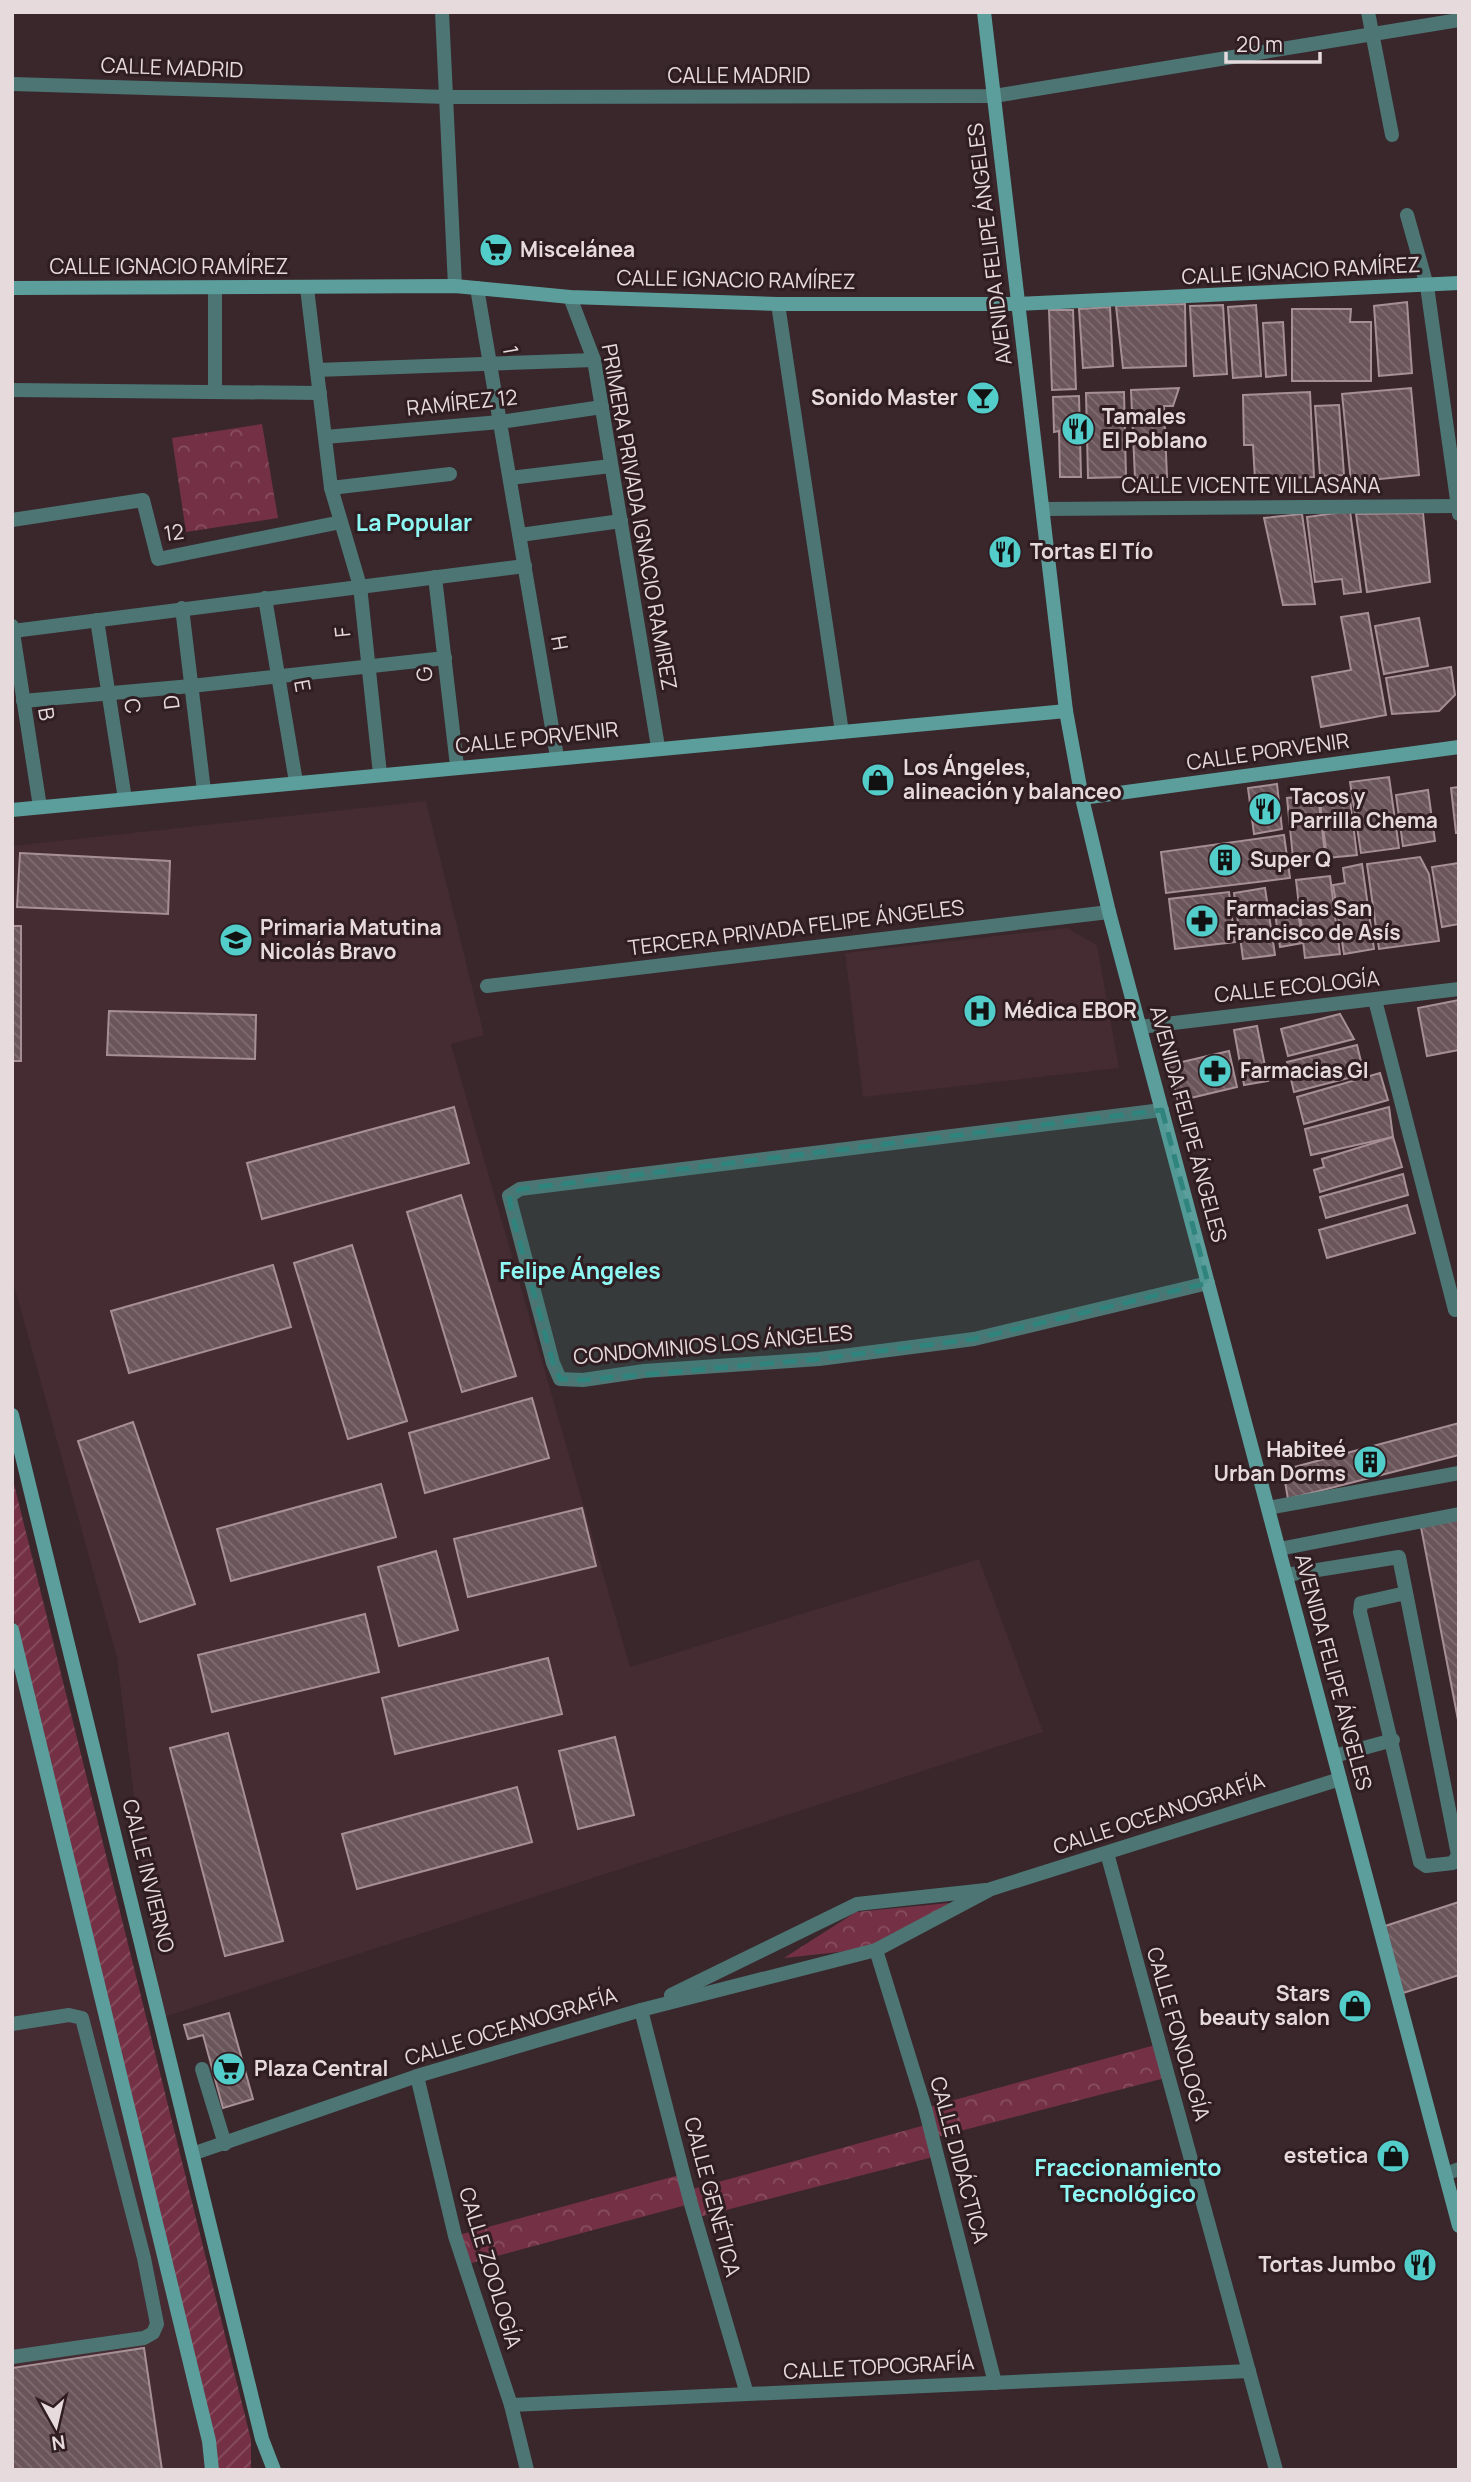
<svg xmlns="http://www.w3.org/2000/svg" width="1471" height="2482" font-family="Manrope,sans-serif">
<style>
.built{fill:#452b32}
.forest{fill:url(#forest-crowns)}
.garden{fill:url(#garden-furrows)}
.building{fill:url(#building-back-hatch);stroke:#a79095;stroke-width:2}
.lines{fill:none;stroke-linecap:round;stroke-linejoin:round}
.lane{stroke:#4d7574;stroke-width:14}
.street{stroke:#4d7574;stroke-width:14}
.secondary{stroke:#5c9e9b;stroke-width:14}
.marked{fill:#2f857e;fill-opacity:0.2;stroke:#2f857e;stroke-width:5;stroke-dasharray:14 9;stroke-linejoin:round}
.labels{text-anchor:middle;stroke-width:6;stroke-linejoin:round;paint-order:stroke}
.street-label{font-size:21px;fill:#e6dadc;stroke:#2f1d22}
.poi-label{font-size:21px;font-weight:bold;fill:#e6dadc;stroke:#2f1d22;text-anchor:start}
.neighbourhood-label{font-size:23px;font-weight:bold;fill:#8df8f4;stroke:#2f1d22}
</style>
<defs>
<pattern id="forest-crowns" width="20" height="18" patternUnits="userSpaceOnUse" patternTransform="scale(1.75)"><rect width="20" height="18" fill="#743145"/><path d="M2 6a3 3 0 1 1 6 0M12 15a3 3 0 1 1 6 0" fill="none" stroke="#884e5f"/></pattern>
<pattern id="garden-furrows" width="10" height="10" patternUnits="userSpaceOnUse" patternTransform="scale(1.75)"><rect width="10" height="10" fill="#743145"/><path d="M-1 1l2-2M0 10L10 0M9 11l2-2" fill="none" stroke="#884e5f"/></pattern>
<pattern id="building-back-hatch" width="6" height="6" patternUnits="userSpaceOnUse" patternTransform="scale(1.75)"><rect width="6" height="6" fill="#6a555a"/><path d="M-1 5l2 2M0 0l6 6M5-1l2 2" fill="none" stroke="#7f6d71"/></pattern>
</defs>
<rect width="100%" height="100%" fill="#39272b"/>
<!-- built -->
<g class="built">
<path d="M 426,801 L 484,1035 L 451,1044 L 630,1667 L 979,1559 L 1043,1732 L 161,2018 L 117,1658 L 12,1278 L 12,846 Z"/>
<path d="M 1067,928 L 1097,945 L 1119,1068 L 863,1097 L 845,953 Z"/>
<path d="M 12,1630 L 212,2470 L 12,2470 Z"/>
</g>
<!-- forest -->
<g class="forest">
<path d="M 262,424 L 278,518 L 186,532 L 172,438 Z"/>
<path d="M 949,1903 L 875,1948 L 784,1958 L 856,1912 Z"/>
<path d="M 1159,2044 L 1169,2077 L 933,2138 L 937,2156 L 695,2218 L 690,2204 L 464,2265 L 455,2236 L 683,2174 L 689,2190 L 929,2124 L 925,2108 Z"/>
</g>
<!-- garden -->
<path class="garden" d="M 12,1476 L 251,2440 L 251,2470 L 211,2470 L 12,1610 Z"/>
<!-- building -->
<g class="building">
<path d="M 1407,302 L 1412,373 L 1379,376 L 1374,306 Z"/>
<path d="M 1185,304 L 1186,366 L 1123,368 L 1116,306 Z"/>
<path d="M 1223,305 L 1227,374 L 1194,376 L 1190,306 Z"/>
<path d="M 1256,305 L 1261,376 L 1233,378 L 1228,307 Z"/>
<path d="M 1110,307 L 1113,366 L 1083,368 L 1079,309 Z"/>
<path d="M 1292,309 L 1351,309 L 1350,322 L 1371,322 L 1371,381 L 1292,381 Z"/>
<path d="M 1049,310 L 1073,310 L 1076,389 L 1052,390 Z"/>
<path d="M 1283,322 L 1286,375 L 1266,377 L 1263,323 Z"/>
<path d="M 1179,388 L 1173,406 L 1164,406 L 1167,477 L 1135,478 L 1131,390 Z"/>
<path d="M 1411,388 L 1419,475 L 1351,482 L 1342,394 Z"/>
<path d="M 1124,392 L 1126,477 L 1088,478 L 1086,393 Z"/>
<path d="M 1310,392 L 1314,477 L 1255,479 L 1253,445 L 1244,445 L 1243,395 Z"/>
<path d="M 1079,396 L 1081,477 L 1060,477 L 1059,431 L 1054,432 L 1053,397 Z"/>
<path d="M 1339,405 L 1344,475 L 1320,476 L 1315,406 Z"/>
<path d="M 1350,511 L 1361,592 L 1344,594 L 1342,579 L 1315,582 L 1307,517 Z"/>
<path d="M 1423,513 L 1430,582 L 1367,592 L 1356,514 Z"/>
<path d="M 1302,514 L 1315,604 L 1283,605 L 1264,518 Z"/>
<path d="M 1368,613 L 1386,715 L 1321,727 L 1312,677 L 1351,670 L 1341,617 Z"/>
<path d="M 1419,618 L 1428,666 L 1384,674 L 1375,626 Z"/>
<path d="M 1451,667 L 1455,695 L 1439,711 L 1392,714 L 1386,678 Z"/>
<path d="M 1389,777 L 1399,848 L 1361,853 L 1350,782 Z"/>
<path d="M 1277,784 L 1282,829 L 1254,834 L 1248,788 Z"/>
<path d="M 1459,787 L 1459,833 L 1456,833 L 1451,788 Z"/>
<path d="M 1428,790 L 1435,841 L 1403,846 L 1396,795 Z"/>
<path d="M 1349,792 L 1357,855 L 1327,858 L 1319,795 Z"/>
<path d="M 1318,795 L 1325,854 L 1293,858 L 1287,798 Z"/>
<path d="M 1284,835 L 1290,878 L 1166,893 L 1161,852 Z"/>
<path d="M 20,853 L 170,861 L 168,914 L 17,907 Z"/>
<path d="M 1420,857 L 1429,874 L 1439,941 L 1379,949 L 1367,864 Z"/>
<path d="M 1459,863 L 1459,924 L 1442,927 L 1432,867 Z"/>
<path d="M 1362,864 L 1374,949 L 1344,954 L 1333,885 L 1345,883 L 1343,868 Z"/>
<path d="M 1330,876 L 1340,954 L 1305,958 L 1296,880 Z"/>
<path d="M 1265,888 L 1275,955 L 1243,959 L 1234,893 Z"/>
<path d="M 1229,892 L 1235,942 L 1175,949 L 1169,899 Z"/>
<path d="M 1297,904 L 1303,943 L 1280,947 L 1274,907 Z"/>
<rect x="12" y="926" width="9" height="135"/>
<path d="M 1459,1000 L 1459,1050 L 1427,1056 L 1418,1008 Z"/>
<path d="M 109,1011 L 256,1015 L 255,1059 L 107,1055 Z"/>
<path d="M 1340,1014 L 1354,1039 L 1288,1056 L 1281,1029 Z"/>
<path d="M 1257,1026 L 1268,1081 L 1244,1085 L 1234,1030 Z"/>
<path d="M 1357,1045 L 1364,1074 L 1294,1092 L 1287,1062 Z"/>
<path d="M 1229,1051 L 1237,1087 L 1178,1101 L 1169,1065 Z"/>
<path d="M 1380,1073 L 1388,1100 L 1304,1124 L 1297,1097 Z"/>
<path d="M 454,1107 L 469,1163 L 262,1219 L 247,1163 Z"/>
<path d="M 1389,1107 L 1393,1137 L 1311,1155 L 1305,1129 Z"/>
<path d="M 1393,1137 L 1402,1167 L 1320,1192 L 1314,1170 L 1324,1167 L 1322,1159 Z"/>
<path d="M 1403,1174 L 1408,1195 L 1326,1218 L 1320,1197 Z"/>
<path d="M 461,1195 L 516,1376 L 462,1392 L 407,1212 Z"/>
<path d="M 1407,1205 L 1415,1233 L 1327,1258 L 1319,1230 Z"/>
<path d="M 352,1245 L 407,1421 L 348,1439 L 294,1263 Z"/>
<path d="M 273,1265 L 291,1327 L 129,1373 L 111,1311 Z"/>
<path d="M 532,1398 L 549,1458 L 425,1493 L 409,1433 Z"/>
<path d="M 133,1422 L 195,1604 L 140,1622 L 78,1441 Z"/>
<path d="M 1459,1423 L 1459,1455 L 1288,1499 L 1283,1470 Z"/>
<path d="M 381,1484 L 396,1537 L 231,1581 L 217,1529 Z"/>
<path d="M 582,1508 L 596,1566 L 468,1597 L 454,1539 Z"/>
<path d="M 1459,1514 L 1459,1725 L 1420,1522 Z"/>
<path d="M 436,1551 L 458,1630 L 399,1646 L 378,1567 Z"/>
<path d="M 365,1614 L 379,1672 L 212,1712 L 198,1655 Z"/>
<path d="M 548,1658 L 562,1714 L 395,1754 L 382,1698 Z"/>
<path d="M 228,1733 L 283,1941 L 225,1956 L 170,1748 Z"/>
<path d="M 615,1737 L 634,1815 L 578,1829 L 559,1751 Z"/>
<path d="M 517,1787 L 532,1842 L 357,1889 L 342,1834 Z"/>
<path d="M 1459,1902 L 1459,1975 L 1397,1995 L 1379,1928 Z"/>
<path d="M 229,2013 L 253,2099 L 223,2108 L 203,2035 L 188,2039 L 184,2025 Z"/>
<path d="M 144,2348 L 162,2470 L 12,2470 L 12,2368 Z"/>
</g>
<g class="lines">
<!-- lane -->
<g class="lane">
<path d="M 307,288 L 331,488 L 450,474"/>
<path d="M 1286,1575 L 1399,1557 L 1458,1855 L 1453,1863 L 1426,1866 L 1420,1862 L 1360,1612 L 1361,1603 L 1406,1593"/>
<path d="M 1334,1756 L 1393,1740"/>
<path d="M 12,2024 L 69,2015 L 82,2018 L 144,2258 L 157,2324 L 153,2333 L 144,2338 L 12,2357"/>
<path d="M 202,2069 L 225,2144"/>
</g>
<!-- street -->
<g class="street">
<path d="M 442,12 L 455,286"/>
<path d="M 1368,12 L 1392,135"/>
<path d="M 12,84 L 448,97 L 994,96 L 1459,20"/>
<path d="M 1407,215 L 1427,286 L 1459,514"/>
<path d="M 215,288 L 215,392"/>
<path d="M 477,288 L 557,757"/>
<path d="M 570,297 L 594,360 L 658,747"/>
<path d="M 778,304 L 842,732"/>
<path d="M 317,370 L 594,360"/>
<path d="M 12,390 L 320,393"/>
<path d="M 325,437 L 500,422 L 602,407"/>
<path d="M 510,478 L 611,466"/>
<path d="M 331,488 L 360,586 L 380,774"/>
<path d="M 1044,509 L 1459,506"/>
<path d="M 12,520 L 143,500 L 158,559 L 341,522"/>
<path d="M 520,535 L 621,521"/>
<path d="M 435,577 L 457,766"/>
<path d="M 265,598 L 296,782"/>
<path d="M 182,608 L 204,791"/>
<path d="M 97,620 L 125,799"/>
<path d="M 12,626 L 40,807"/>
<path d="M 13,631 L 525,566"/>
<path d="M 23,701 L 191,686 L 445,658"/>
<path d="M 487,986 L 1109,912"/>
<path d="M 1375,1000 L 1455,1310"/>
<path d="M 1140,1027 L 1459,989"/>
<path d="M 1162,1110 L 520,1189 L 509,1196 L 553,1363 L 560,1379 L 583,1380 L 644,1371 L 819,1359 L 974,1339 L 1208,1283"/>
<path d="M 1268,1508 L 1459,1473"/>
<path d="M 1279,1549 L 1459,1514"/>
<path d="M 1107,1853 L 1276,2470"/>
<path d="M 876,1950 L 925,2108 L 995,2383"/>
<path d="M 671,1995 L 857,1904 L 986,1890"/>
<path d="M 641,2010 L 691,2204 L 747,2394"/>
<path d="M 417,2076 L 455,2236 L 511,2405 L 527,2470"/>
<path d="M 195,2153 L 417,2076 L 641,2010 L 876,1950 L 991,1889 L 1340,1779"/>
<path d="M 1445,2174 L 1459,2169"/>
<path d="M 511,2405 L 1249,2371"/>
</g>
<!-- secondary -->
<g class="secondary">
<path d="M 984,12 L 1066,711 L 1082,798 L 1109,912 L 1459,2226"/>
<path d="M 12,288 L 455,286 L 570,297 L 778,304 L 1017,304 L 1459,283"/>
<path d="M 1082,798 L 1459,747"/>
<path d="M 12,810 L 1066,711"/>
<path d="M 12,1415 L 262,2439 L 274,2470"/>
<path d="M 12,1630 L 209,2441 L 212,2470"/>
</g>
</g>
<!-- marked area -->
<path class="marked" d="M 1162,1110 L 1208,1283 L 974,1339 L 819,1359 L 583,1380 L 560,1379 L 553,1363 L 513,1218 L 509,1196 L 520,1189 Z"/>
<!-- icons -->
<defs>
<symbol id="supermarket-disc" viewBox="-11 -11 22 22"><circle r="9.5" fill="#53cdca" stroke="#2f1d22"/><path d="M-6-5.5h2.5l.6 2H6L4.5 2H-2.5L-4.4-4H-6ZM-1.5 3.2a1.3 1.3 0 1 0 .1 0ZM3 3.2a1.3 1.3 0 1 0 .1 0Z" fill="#111"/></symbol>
<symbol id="bar-disc" viewBox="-11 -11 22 22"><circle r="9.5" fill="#53cdca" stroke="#2f1d22"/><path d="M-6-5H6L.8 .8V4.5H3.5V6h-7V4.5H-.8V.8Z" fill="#111"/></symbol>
<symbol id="restaurant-disc" viewBox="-11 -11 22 22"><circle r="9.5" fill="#53cdca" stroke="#2f1d22"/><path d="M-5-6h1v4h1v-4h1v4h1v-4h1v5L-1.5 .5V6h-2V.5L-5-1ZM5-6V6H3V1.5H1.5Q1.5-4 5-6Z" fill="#111"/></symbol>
<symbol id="shop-disc" viewBox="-11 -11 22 22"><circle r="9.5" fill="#53cdca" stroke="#2f1d22"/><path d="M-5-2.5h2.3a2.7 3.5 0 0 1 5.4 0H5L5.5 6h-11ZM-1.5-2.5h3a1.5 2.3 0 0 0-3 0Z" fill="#111"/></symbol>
<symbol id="building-disc" viewBox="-11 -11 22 22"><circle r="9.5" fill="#53cdca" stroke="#2f1d22"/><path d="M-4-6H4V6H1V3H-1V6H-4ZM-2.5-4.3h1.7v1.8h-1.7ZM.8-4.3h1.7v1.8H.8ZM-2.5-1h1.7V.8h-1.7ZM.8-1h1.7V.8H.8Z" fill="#111"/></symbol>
<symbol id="pharmacy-disc" viewBox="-11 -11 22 22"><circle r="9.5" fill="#53cdca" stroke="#2f1d22"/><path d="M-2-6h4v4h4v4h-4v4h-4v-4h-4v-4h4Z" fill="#111"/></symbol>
<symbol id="school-disc" viewBox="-11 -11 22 22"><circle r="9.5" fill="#53cdca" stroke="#2f1d22"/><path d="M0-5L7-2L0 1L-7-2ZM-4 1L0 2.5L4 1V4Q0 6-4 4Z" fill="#111"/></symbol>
<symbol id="hospital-disc" viewBox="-11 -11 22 22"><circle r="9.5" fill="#53cdca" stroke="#2f1d22"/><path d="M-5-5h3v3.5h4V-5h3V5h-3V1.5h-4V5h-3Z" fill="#111"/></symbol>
</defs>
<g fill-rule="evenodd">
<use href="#supermarket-disc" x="477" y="231" width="38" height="38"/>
<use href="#bar-disc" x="964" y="379" width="38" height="38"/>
<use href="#restaurant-disc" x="1059" y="410" width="38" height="38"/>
<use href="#restaurant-disc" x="986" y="533" width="38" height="38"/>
<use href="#shop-disc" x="859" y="761" width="38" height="38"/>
<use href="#restaurant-disc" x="1246" y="790" width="38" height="38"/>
<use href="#building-disc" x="1206" y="841" width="38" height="38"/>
<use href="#pharmacy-disc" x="1183" y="902" width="38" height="38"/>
<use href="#school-disc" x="217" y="921" width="38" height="38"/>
<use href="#hospital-disc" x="961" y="992" width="38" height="38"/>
<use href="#pharmacy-disc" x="1196" y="1052" width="38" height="38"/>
<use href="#building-disc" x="1351" y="1443" width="38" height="38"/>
<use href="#shop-disc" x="1336" y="1987" width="38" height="38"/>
<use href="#supermarket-disc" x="210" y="2050" width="38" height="38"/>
<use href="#shop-disc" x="1374" y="2137" width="38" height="38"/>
<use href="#restaurant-disc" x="1401" y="2246" width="38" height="38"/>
</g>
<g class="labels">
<!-- street labels -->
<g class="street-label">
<text transform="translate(172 68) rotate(2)" y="7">CALLE MADRID</text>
<text x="739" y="83">CALLE MADRID</text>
<text transform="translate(990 244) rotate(-97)" y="7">AVENIDA FELIPE ÁNGELES</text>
<text x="169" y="274">CALLE IGNACIO RAMÍREZ</text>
<text transform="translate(1301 271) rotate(-3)" y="7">CALLE IGNACIO RAMÍREZ</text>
<text transform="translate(736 280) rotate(1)" y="7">CALLE IGNACIO RAMÍREZ</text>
<text transform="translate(510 350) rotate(80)" y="7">1</text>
<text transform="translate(462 403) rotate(-6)" y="7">RAMÍREZ 12</text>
<text x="1251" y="493">CALLE VICENTE VILLASANA</text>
<text transform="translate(639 517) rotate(80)" y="7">PRIMERA PRIVADA IGNACIO RAMIREZ</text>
<text transform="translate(174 533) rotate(-8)" y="7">12</text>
<text transform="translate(343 632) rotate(-96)" y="7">F</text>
<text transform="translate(559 643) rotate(81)" y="7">H</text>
<text transform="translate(425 674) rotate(-97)" y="7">G</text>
<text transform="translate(302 686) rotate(80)" y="7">E</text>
<text transform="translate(172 702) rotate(-97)" y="7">D</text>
<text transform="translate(132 706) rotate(81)" y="7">C</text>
<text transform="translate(46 714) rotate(81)" y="7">B</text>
<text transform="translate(537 738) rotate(-6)" y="7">CALLE PORVENIR</text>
<text transform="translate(1268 752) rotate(-8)" y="7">CALLE PORVENIR</text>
<text transform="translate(796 928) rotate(-7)" y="7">TERCERA PRIVADA FELIPE ÁNGELES</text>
<text transform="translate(1297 987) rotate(-6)" y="7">CALLE ECOLOGÍA</text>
<text transform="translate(1188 1124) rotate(75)" y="7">AVENIDA FELIPE ÁNGELES</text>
<text transform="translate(713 1345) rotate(-5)" y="7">CONDOMINIOS LOS ÁNGELES</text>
<text transform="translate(1333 1672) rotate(75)" y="7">AVENIDA FELIPE ÁNGELES</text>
<text transform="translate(1159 1814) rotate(-18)" y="7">CALLE OCEANOGRAFÍA</text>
<text transform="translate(148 1876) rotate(76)" y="7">CALLE INVIERNO</text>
<text transform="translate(511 2027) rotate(-17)" y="7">CALLE OCEANOGRAFÍA</text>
<text transform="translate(1178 2034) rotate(74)" y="7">CALLE FONOLOGÍA</text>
<text transform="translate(959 2160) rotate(75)" y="7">CALLE DIDÁCTICA</text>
<text transform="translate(712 2197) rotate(75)" y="7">CALLE GENÉTICA</text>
<text transform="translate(490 2268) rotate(73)" y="7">CALLE ZOOLOGÍA</text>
<text transform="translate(879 2367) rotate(-3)" y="7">CALLE TOPOGRAFÍA</text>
</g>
<!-- poi labels -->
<g class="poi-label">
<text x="520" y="257">Miscelánea</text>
<text x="958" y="405" text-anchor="end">Sonido Master</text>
<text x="1102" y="424">Tamales<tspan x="1102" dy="24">El Poblano</tspan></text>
<text x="1030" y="559">Tortas El Tío</text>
<text x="903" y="775">Los Ángeles,<tspan x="903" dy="24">alineación y balanceo</tspan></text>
<text x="1290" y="804">Tacos y<tspan x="1290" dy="24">Parrilla Chema</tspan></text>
<text x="1250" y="867">Super Q</text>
<text x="1226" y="916">Farmacias San<tspan x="1226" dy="24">Francisco de Asís</tspan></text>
<text x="260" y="935">Primaria Matutina<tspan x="260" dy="24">Nicolás Bravo</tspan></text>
<text x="1004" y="1018">Médica EBOR</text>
<text x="1240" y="1078">Farmacias GI</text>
<text x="1346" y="1457" text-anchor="end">Habiteé<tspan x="1346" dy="24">Urban Dorms</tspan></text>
<text x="1330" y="2001" text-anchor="end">Stars<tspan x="1330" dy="24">beauty salon</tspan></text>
<text x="254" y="2076">Plaza Central</text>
<text x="1368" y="2163" text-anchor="end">estetica</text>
<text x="1396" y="2272" text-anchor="end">Tortas Jumbo</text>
</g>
<!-- neighbourhood labels -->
<g class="neighbourhood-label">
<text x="414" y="531">La Popular</text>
<text x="580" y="1279">Felipe Ángeles</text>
<text x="1128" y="2176">Fraccionamiento<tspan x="1128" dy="26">Tecnológico</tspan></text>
</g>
</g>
<!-- border -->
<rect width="1471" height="2482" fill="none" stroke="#e6dadc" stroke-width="28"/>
<!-- north arrow -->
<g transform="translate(56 2426) rotate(172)" stroke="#2f1d22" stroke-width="5" paint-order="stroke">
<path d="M0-5L12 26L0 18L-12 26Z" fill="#e6dadc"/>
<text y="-10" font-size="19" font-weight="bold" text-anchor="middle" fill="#e6dadc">N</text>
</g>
<!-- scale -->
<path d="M1226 52v10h94v-10" fill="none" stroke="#e6dadc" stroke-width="3.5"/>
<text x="1236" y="52" font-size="21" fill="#e6dadc" stroke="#2f1d22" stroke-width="5" paint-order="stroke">20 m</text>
</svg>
